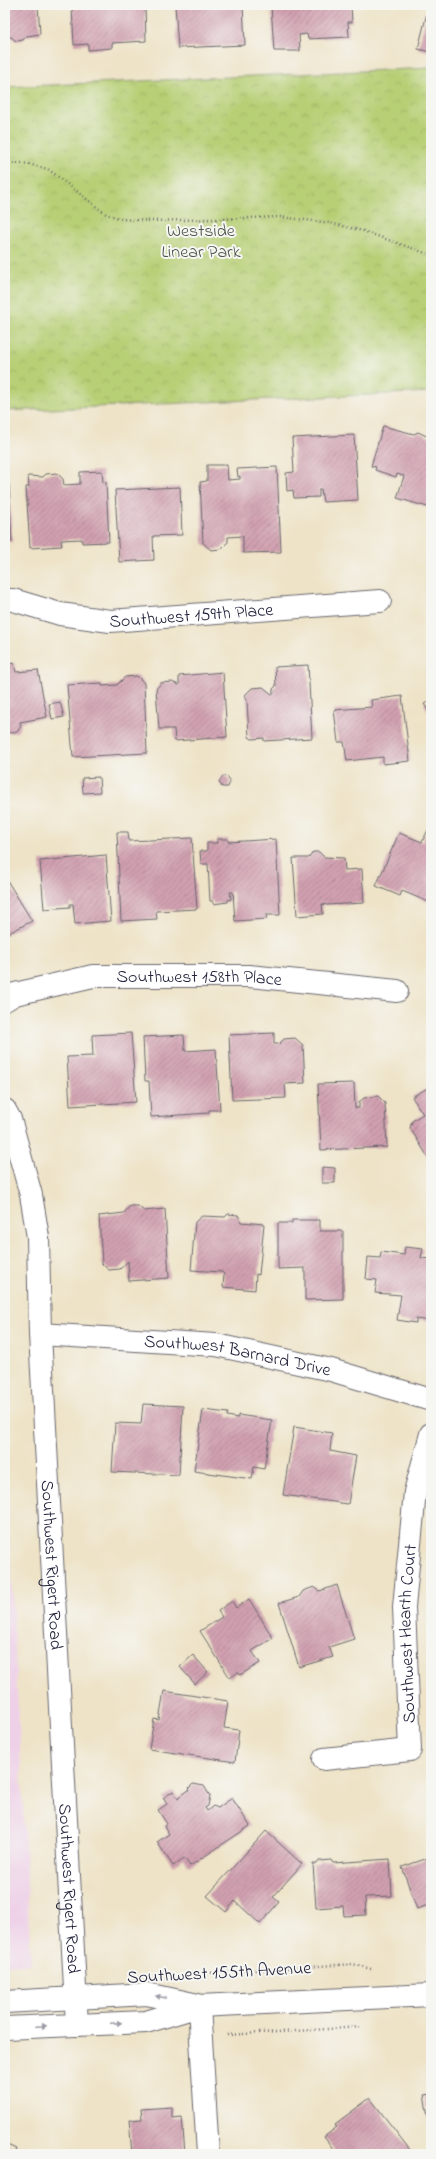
<svg xmlns="http://www.w3.org/2000/svg" width="436" height="2159" font-family="'Indie Flower',sans-serif">
<style>
.built{fill:#eed0e8}
.park{fill:url(#park-crowns);stroke:#6c7858}
.building{fill:url(#building-hatch)}
.lines{fill:none;stroke-linecap:round;stroke-linejoin:round}
.minor-casing{stroke:#69666c;stroke-width:24}
.path{stroke:#69666c;stroke-width:2.5;stroke-dasharray:1 3;stroke-linecap:butt}
.minor{stroke:#fff;stroke-width:22}
.oneway{fill:#9c9ca7}
.labels{text-anchor:middle;stroke-width:4;stroke-linejoin:round;paint-order:stroke}
.park-label{font-size:18px;fill:#4f564c;stroke:#f6f6f2}
.street-label{font-size:18px;fill:#22223b;stroke:#f6f6f2}
</style>
<defs>
<pattern id="park-crowns" width="20" height="18" patternUnits="userSpaceOnUse"><rect width="20" height="18" fill="#b7cf74"/><path d="M2 6a3 3 0 1 1 6 0M12 15a3 3 0 1 1 6 0" fill="none" stroke="#9db165"/></pattern>
<pattern id="building-hatch" width="6" height="6" patternUnits="userSpaceOnUse"><rect width="6" height="6" fill="#d1a0b0"/><path d="M-1 1l2-2M0 6l6-6M5 7l2-2" fill="none" stroke="#a98290"/></pattern>
</defs>
<rect width="100%" height="100%" fill="#f6f6f2"/>
<filter id="ink" filterUnits="userSpaceOnUse"><feTurbulence type="fractalNoise" baseFrequency=".025" numOctaves="2"/><feDisplacementMap in="SourceGraphic" scale="8" xChannelSelector="R" yChannelSelector="G"/><feConvolveMatrix kernelMatrix="1 2 1 2 8 2 1 2 1" color-interpolation-filters="sRGB"/></filter>
<filter id="wash" filterUnits="userSpaceOnUse"><feTurbulence type="fractalNoise" baseFrequency=".012" numOctaves="4" result="noise"/><feDisplacementMap in="SourceGraphic" scale="16" xChannelSelector="R" yChannelSelector="G"/><feGaussianBlur stdDeviation="0.9" result="paint"/><feColorMatrix in="noise" values="0 0 0 0 0 0 0 0 0 0 0 0 0 0 0 0 0 1.4 0 .05"/><feComposite in="paint" operator="in"/></filter>
<g filter="url(#wash)">
<rect width="100%" height="100%" fill="#eee3c7"/>
<!-- built -->
<path class="built" d="M 5,1454 L 31,1964 L 5,1965 Z"/>
<!-- park -->
<path class="park" d="M 431,68 L 431,392 L 5,411 L 5,87 Z"/>
<g id="blocks">
<!-- building -->
<g class="building">
<path d="M 5,5 L 38,5 L 40,34 L 27,36 L 23,40 L 16,41 L 11,37 L 5,37 Z"/>
<path d="M 78,5 L 145,5 L 146,41 L 112,43 L 112,48 L 88,50 L 88,44 L 74,45 L 72,8 L 79,8 Z"/>
<path d="M 175,5 L 243,5 L 245,45 L 178,48 Z"/>
<path d="M 271,5 L 351,5 L 352,22 L 348,22 L 349,37 L 308,39 L 307,34 L 299,35 L 300,51 L 274,51 Z"/>
<path d="M 427,13 L 431,15 L 431,52 L 418,49 Z"/>
<path d="M 383,426 L 414,434 L 418,432 L 431,438 L 431,508 L 397,498 L 404,476 L 397,474 L 396,477 L 375,470 L 376,467 L 371,466 Z"/>
<path d="M 354,435 L 358,500 L 323,502 L 321,489 L 319,489 L 319,497 L 294,498 L 293,490 L 287,491 L 286,473 L 294,472 L 292,438 Z"/>
<path d="M 207,465 L 227,465 L 228,480 L 240,479 L 240,476 L 238,477 L 237,469 L 277,467 L 281,552 L 243,553 L 243,536 L 228,537 L 228,542 L 221,549 L 211,550 L 203,543 L 200,482 L 207,481 Z"/>
<path d="M 102,471 L 103,483 L 106,482 L 109,542 L 82,543 L 82,539 L 61,540 L 62,546 L 30,548 L 26,487 L 29,487 L 28,476 L 43,477 L 46,474 L 57,473 L 63,479 L 64,485 L 80,484 L 80,472 Z"/>
<path d="M 5,484 L 9,484 L 12,542 L 5,542 Z"/>
<path d="M 180,487 L 182,535 L 153,536 L 154,560 L 119,562 L 115,490 Z"/>
<path d="M 14,663 L 16,672 L 38,670 L 47,717 L 20,722 L 21,726 L 17,732 L 9,733 L 5,731 L 5,665 Z"/>
<path d="M 308,665 L 312,738 L 264,741 L 264,738 L 252,739 L 249,737 L 247,701 L 245,695 L 252,688 L 263,687 L 273,695 L 273,689 L 276,686 L 275,667 Z"/>
<path d="M 223,672 L 227,737 L 175,741 L 174,729 L 159,729 L 156,689 L 161,683 L 172,682 L 179,685 L 179,676 Z"/>
<path d="M 137,676 L 144,683 L 147,753 L 73,757 L 67,685 L 102,683 L 102,686 L 117,685 L 125,677 Z"/>
<path d="M 402,696 L 410,761 L 383,764 L 383,757 L 347,761 L 344,742 L 338,742 L 334,710 L 372,707 L 371,700 Z"/>
<path d="M 431,700 L 431,715 L 424,704 Z"/>
<path d="M 60,702 L 64,717 L 52,719 L 49,704 Z"/>
<path d="M 223,776 L 228,777 L 230,782 L 228,787 L 222,787 L 219,782 Z"/>
<path d="M 99,777 L 100,792 L 83,793 L 82,778 Z"/>
<path d="M 428,830 L 431,831 L 431,903 L 402,891 L 400,896 L 376,886 L 399,833 L 422,842 Z"/>
<path d="M 117,832 L 128,832 L 129,841 L 192,838 L 197,909 L 156,911 L 157,919 L 121,921 Z"/>
<path d="M 217,839 L 228,839 L 228,842 L 276,839 L 280,915 L 266,915 L 267,919 L 235,921 L 233,892 L 230,892 L 231,899 L 228,900 L 228,902 L 213,904 L 213,901 L 210,901 L 208,864 L 201,864 L 200,851 L 207,851 L 207,843 L 217,843 Z"/>
<path d="M 313,852 L 319,852 L 324,857 L 344,858 L 345,870 L 362,869 L 364,903 L 327,905 L 322,904 L 323,914 L 297,916 L 293,858 L 309,858 Z"/>
<path d="M 106,855 L 111,921 L 75,924 L 73,904 L 70,904 L 70,907 L 44,909 L 40,861 Z"/>
<path d="M 5,877 L 32,921 L 5,935 Z"/>
<path d="M 131,1033 L 136,1102 L 70,1106 L 67,1057 L 93,1056 L 92,1035 Z"/>
<path d="M 274,1033 L 274,1044 L 279,1044 L 284,1039 L 295,1038 L 303,1045 L 305,1083 L 285,1084 L 286,1098 L 232,1100 L 229,1035 Z"/>
<path d="M 184,1035 L 185,1051 L 216,1049 L 220,1110 L 209,1110 L 209,1113 L 151,1117 L 149,1081 L 145,1081 L 143,1037 Z"/>
<path d="M 354,1083 L 355,1108 L 359,1108 L 359,1102 L 364,1098 L 378,1096 L 385,1103 L 387,1147 L 321,1150 L 318,1084 Z"/>
<path d="M 431,1086 L 431,1162 L 410,1128 L 412,1121 L 423,1114 L 412,1097 Z"/>
<path d="M 322,1167 L 335,1168 L 335,1183 L 322,1183 Z"/>
<path d="M 130,1206 L 138,1206 L 144,1211 L 165,1209 L 169,1278 L 129,1281 L 128,1261 L 120,1269 L 109,1270 L 102,1264 L 99,1216 L 124,1213 Z"/>
<path d="M 228,1214 L 238,1215 L 241,1222 L 264,1224 L 259,1275 L 256,1274 L 255,1290 L 223,1287 L 224,1274 L 222,1272 L 191,1270 L 195,1222 L 202,1216 L 225,1217 Z"/>
<path d="M 292,1220 L 320,1220 L 320,1231 L 343,1231 L 343,1299 L 305,1300 L 305,1268 L 278,1269 L 278,1223 L 292,1223 Z"/>
<path d="M 405,1247 L 423,1249 L 421,1258 L 431,1259 L 431,1321 L 416,1319 L 416,1323 L 397,1320 L 401,1295 L 375,1293 L 377,1280 L 366,1279 L 368,1257 L 380,1258 L 381,1252 L 404,1255 Z"/>
<path d="M 143,1404 L 183,1406 L 179,1475 L 112,1472 L 115,1423 L 141,1424 Z"/>
<path d="M 203,1410 L 228,1413 L 227,1416 L 238,1418 L 238,1415 L 272,1420 L 264,1469 L 254,1467 L 252,1479 L 194,1471 Z"/>
<path d="M 294,1427 L 332,1433 L 330,1451 L 356,1456 L 348,1504 L 283,1495 Z"/>
<path d="M 337,1585 L 354,1639 L 329,1647 L 333,1657 L 299,1667 L 279,1603 L 299,1597 L 303,1591 L 314,1587 L 320,1591 Z"/>
<path d="M 249,1599 L 273,1638 L 252,1651 L 260,1663 L 240,1675 L 238,1672 L 230,1678 L 200,1631 L 222,1617 L 218,1611 L 232,1601 L 236,1608 Z"/>
<path d="M 193,1655 L 208,1672 L 195,1684 L 180,1667 Z"/>
<path d="M 164,1691 L 228,1701 L 224,1728 L 239,1730 L 235,1762 L 149,1749 L 154,1719 L 159,1720 Z"/>
<path d="M 193,1784 L 204,1786 L 210,1796 L 208,1806 L 205,1808 L 207,1811 L 213,1806 L 218,1808 L 232,1798 L 250,1826 L 190,1866 L 184,1858 L 173,1866 L 157,1842 L 169,1834 L 164,1826 L 167,1824 L 158,1810 L 167,1804 L 163,1798 L 173,1791 L 178,1798 L 190,1789 L 189,1788 Z"/>
<path d="M 266,1831 L 302,1864 L 273,1897 L 279,1902 L 260,1924 L 235,1901 L 226,1912 L 207,1896 Z"/>
<path d="M 431,1857 L 431,1904 L 417,1909 L 402,1867 Z"/>
<path d="M 390,1859 L 392,1896 L 365,1897 L 366,1915 L 344,1916 L 343,1906 L 316,1908 L 313,1864 L 317,1864 L 319,1861 L 331,1860 L 333,1863 Z"/>
<path d="M 431,2094 L 431,2128 L 430,2128 L 424,2095 Z"/>
<path d="M 370,2098 L 413,2154 L 337,2154 L 324,2137 L 337,2127 L 335,2124 Z"/>
<path d="M 172,2107 L 172,2118 L 182,2117 L 185,2154 L 132,2154 L 129,2120 L 142,2119 L 141,2109 Z"/>
<path d="M 5,2144 L 16,2149 L 15,2151 L 23,2154 L 5,2154 Z"/>
</g>
</g>
</g>
<g filter="url(#ink)">
<use href="#blocks" fill-opacity="0" stroke="#69666c" stroke-width="1"/>
<g class="lines">
<defs>
<g id="minor">
<path id="s1" d="M 5,600 L 13,600 L 60,614 L 110,621 L 380,601"/>
<path id="s2" d="M 5,1000 L 15,994 L 93,976 L 249,976 L 397,991"/>
<path id="s3" d="M 5,1110 L 10,1119 L 31,1195 L 38,1237 L 40,1334 L 77,2025"/>
<path id="s4" d="M 40,1334 L 216,1345 L 331,1370 L 431,1400"/>
<path id="s5" d="M 324,1759 L 410,1750 L 404,1607 L 415,1492 L 431,1434"/>
<path d="M 5,2002 L 147,1994 L 198,2005"/>
<path d="M 199,2006 L 208,2154"/>
<path d="M 5,2028 L 146,2022 L 199,2006 L 431,1995"/>
</g>
</defs>
<!-- minor casing -->
<use href="#minor" class="minor-casing"/>
<!-- path -->
<g class="path">
<path d="M 5,164 L 23,163 L 48,169 L 106,214 L 122,219 L 151,221 L 280,217 L 330,223 L 363,231 L 431,255"/>
<path d="M 191,1974 L 353,1964 L 371,1969"/>
<path d="M 227,2035 L 362,2027"/>
</g>
<!-- minor -->
<use href="#minor" class="minor"/>
</g>
<!-- one-way arrows -->
<defs><path id="oneway-solid" d="M-6-.8H1V-3.2L6.5 0L1 3.2V.8H-6Z"/></defs>
<g class="oneway">
<use href="#oneway-solid" transform="translate(161 1997) rotate(-168)"/>
<use href="#oneway-solid" transform="translate(116 2023) rotate(-2)"/>
<use href="#oneway-solid" transform="translate(41 2026) rotate(-2)"/>
</g>
</g>
<g class="labels">
<!-- park labels -->
<g class="park-label">
<text x="201" y="236">Westside<tspan x="201" dy="21">Linear Park</tspan></text>
</g>
<!-- street labels -->
<g class="street-label">
<text dy="6" stroke="none"><textPath href="#s1" startOffset="189">Southwest 159th Place</textPath></text>
<text dy="6" stroke="none"><textPath href="#s2" startOffset="198">Southwest 158th Place</textPath></text>
<text dy="6" stroke="none"><textPath href="#s4" startOffset="199">Southwest Barnard Drive</textPath></text>
<text dy="6" stroke="none"><textPath href="#s3" startOffset="460">Southwest Rigert Road</textPath></text>
<text dy="6" stroke="none"><textPath href="#s5" startOffset="203">Southwest Hearth Court</textPath></text>
<text dy="6" stroke="none"><textPath href="#s3" startOffset="784">Southwest Rigert Road</textPath></text>
<text transform="translate(219 1972) rotate(-3)" y="6">Southwest 155th Avenue</text>
</g>
</g>
<!-- margin -->
<rect width="436" height="2159" fill="none" stroke="#f6f6f2" stroke-width="20"/>
</svg>
